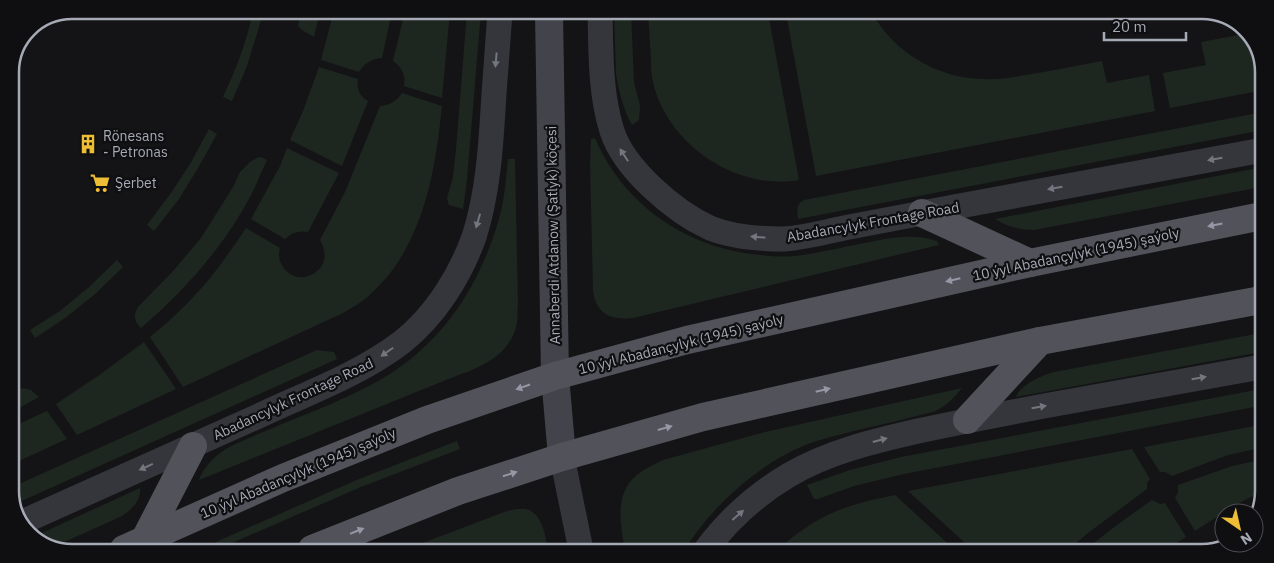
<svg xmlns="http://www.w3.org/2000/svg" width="1274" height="563" font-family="'IBM Plex Sans',sans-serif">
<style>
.green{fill:#1e2620}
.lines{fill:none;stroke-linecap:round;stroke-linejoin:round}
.street{stroke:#35363b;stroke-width:25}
.secondary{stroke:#43444b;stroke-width:28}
.primary{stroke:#51525a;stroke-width:28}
.oneway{fill:#73767f}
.oneway2{fill:#9598a4}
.labels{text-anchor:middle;stroke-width:4.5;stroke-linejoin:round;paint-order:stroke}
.poi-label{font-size:14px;fill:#a6aab6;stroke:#0f0f11;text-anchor:start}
.street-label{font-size:14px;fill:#a6aab6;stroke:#0f0f11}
.rim{fill:none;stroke:#a6aab6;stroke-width:2.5}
</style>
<rect width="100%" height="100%" fill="#141416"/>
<!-- green -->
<g class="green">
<path d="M 253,11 L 263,11 L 262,17 L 247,66 L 232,101 L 223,97 C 236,69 247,41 253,11 Z"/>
<path d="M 301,11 L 320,11 L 314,37 L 302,30 L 298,26 Z"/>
<path d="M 334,11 L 392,11 L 382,58 C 371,59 365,63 359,72 L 321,60 Z"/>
<path d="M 405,11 L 450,12 L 442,98 L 404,86 C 406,76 402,67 393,61 Z"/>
<path d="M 467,12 L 481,12 L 467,180 L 463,209 L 449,205 L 447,198 L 453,177 L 456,149 Z"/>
<path d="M 614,12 L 631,12 L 634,83 L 640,105 L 639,120 L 632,125 C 623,109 619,91 616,74 Z"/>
<path d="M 648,12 L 768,13 L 799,180 C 736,191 667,144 653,82 C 651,74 651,66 651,59 C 650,43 649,28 648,12 Z"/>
<path d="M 786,13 L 872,13 C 894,52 937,78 982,79 C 1001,80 1020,76 1038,73 C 1060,69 1081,65 1102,61 L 1107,83 L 1149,75 L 1155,111 L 816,176 Z"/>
<path d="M 1249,33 L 1254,37 L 1264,68 L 1264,90 L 1170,108 L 1163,73 L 1206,65 L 1201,42 Z"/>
<path d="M 319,67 L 358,79 C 356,88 360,97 368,101 L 342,166 L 290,140 L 303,111 Z"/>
<path d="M 402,93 L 442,106 C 435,175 422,252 365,299 C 358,304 350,309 343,313 L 183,387 L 150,337 C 157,331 166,324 173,317 C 202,291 225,260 246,228 L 280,248 C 276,260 285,275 298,277 C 304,278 309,276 313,274 C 327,266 327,252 320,240 L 345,192 L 380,106 C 390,105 396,102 402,93 Z"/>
<path d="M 1263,112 L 1263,130 L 798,219 C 797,210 796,204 804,200 Z"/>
<path d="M 209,129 L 217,134 L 198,168 L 179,199 L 154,231 L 147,225 L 171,193 L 190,164 Z"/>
<path d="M 595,138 C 624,206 689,249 761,255 C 775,257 789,257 802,255 C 825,252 847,246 870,242 C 885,239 899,236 915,237 C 922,237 930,239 937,241 L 939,245 L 633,318 C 610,320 597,315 593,291 L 590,163 L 591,139 Z"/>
<path d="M 287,148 L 339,173 L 308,232 C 300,230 291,233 285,239 L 251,219 L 280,166 Z"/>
<path d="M 261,157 L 267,160 C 261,172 257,184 251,195 C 224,247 184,291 141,328 C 134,321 133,315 138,307 L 174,270 L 201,238 L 233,187 L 240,172 L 250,162 L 257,158 Z"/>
<path d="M 508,159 L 515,159 L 518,306 C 517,312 518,317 517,322 C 513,351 485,366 461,374 L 199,480 C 205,464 217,454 231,446 C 272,427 315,412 357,392 C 433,357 478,295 500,215 C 505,197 506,177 508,159 Z"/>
<path d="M 1263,167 L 1263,185 L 1251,189 L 1034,230 C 1019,230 1008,227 995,219 Z"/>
<path d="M 117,260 L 123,267 L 94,295 L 65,318 L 35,338 L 30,330 L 60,311 L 88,288 Z"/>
<path d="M 1261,333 L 1261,352 L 1016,397 C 1020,385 1042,375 1054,372 Z"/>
<path d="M 144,342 L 176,389 L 77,435 L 56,404 L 98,376 Z"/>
<path d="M 317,350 L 334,352 L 337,359 L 13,505 L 10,496 L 10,488 Z"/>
<path d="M 23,388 L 31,390 L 39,397 L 10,413 L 10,394 Z"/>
<path d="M 962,388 C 954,398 947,405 936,411 C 910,418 884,424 858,430 C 839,435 820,439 803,446 C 756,466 710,508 684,551 L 625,551 C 620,522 613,490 642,471 C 649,467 656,463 663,460 L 765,432 Z"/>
<path d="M 1261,389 L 1260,406 L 904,474 L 854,486 L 818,499 L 814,499 L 807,485 L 850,470 L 901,457 Z"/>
<path d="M 47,411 L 67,439 L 10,465 L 10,428 Z"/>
<path d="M 1260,425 L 1260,448 L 1228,455 L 1172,476 L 1165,472 L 1160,472 L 1144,447 Z"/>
<path d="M 457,441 L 460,449 L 361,487 L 218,549 L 200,549 L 359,479 Z"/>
<path d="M 1132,449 L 1150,479 L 1147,483 L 1147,489 L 1088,533 L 1066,552 L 975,552 L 908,491 Z"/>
<path d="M 1260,460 L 1259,493 L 1237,504 L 1195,531 L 1175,498 L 1178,493 L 1178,485 L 1232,466 Z"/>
<path d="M 140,488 C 141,501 132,509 122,516 L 51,548 L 48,548 L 33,537 Z"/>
<path d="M 895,495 L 957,552 L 776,551 C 793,536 813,521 834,512 C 853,504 875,499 895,495 Z"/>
<path d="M 1152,500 L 1160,504 L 1165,503 L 1186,537 L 1161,553 L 1082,552 L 1121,522 Z"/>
<path d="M 516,509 C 520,509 525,508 529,510 C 544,517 545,537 548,550 L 404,550 L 507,511 Z"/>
</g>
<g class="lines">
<!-- street -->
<g class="street">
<path d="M 600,12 C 601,52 600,93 612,131 C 624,169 675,212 710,228 C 732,237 760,239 783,239 C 804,238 824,232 844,228 C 881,221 917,214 954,207 C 1057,188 1160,169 1263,150"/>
<path d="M 562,457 L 581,550"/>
<path d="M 20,523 C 101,487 182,451 263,414 C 310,392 360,374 402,342 C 435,316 460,276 474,237 C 489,190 491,142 494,94 C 496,66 498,39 500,12"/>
<path d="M 705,551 C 727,521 757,494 789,475 C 828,452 874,441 918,431 C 960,422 1002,414 1044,406 C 1116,393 1189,380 1261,367"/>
</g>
<!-- secondary -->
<path class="secondary" d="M 549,12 L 555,376 L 562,457"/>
<!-- primary -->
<g class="primary">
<path d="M 922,213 L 1030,263"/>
<path d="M 967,420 L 1040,341"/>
<path d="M 145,539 L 193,446"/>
<path d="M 124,549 L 283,478 L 427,420 L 555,376 L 687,340 L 1030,263 L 1262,216"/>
<path d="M 312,549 L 458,491 L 562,457 L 703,417 L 1040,341 L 1261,300"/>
</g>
</g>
<!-- one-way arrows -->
<defs><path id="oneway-solid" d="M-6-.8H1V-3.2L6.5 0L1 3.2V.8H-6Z" transform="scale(1.25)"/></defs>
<g class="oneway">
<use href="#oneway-solid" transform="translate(496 60) rotate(95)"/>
<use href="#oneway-solid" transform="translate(624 155) rotate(-123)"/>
<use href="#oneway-solid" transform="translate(1215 159) rotate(170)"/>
<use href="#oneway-solid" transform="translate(1055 188) rotate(170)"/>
<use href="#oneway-solid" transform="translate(478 221) rotate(106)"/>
<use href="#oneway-solid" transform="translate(758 237) rotate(-175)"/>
<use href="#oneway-solid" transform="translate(387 352) rotate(145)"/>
<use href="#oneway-solid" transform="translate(1199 378) rotate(-10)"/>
<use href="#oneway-solid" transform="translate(1039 407) rotate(-10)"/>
<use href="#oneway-solid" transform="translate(880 440) rotate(-15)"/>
<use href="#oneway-solid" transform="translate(146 467) rotate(156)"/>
<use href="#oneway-solid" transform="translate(738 515) rotate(-41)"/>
</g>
<g class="oneway2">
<use href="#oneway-solid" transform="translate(1215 225) rotate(169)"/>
<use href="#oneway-solid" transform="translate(953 280) rotate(167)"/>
<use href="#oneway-solid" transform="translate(523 387) rotate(161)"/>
<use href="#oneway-solid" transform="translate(823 390) rotate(-13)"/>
<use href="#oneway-solid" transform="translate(665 428) rotate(-16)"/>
<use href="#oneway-solid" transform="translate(510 474) rotate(-18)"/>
<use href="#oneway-solid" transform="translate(357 531) rotate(-22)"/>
</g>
<!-- icons -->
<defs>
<symbol id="building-bare" viewBox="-9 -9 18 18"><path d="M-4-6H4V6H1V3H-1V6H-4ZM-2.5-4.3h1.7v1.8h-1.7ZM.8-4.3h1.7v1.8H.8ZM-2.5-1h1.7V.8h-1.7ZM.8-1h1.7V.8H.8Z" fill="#edbd35" stroke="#0f0f11" stroke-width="2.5" paint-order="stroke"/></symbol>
<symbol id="supermarket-bare" viewBox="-9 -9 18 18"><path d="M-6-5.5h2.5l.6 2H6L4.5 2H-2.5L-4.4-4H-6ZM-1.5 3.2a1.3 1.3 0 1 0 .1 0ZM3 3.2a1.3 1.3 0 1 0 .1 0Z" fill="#edbd35" stroke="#0f0f11" stroke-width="2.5" paint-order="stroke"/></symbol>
</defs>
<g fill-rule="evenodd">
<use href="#building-bare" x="74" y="130" width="28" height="28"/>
<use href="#supermarket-bare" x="86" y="169" width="28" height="28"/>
</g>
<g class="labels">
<!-- poi labels -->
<g class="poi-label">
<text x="103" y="141">Rönesans<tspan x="103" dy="16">- Petronas</tspan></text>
<text x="115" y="188">Şerbet</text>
</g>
<!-- street labels -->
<g class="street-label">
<text transform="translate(873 222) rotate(-10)" y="5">Abadancylyk Frontage Road</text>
<text transform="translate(553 235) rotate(-91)" y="5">Annaberdi Atdanow (Şatlyk) köçesi</text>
<text transform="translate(1076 254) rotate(-12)" y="5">10 ýyl Abadançylyk (1945) şaýoly</text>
<text transform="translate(681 344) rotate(-14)" y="5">10 ýyl Abadançylyk (1945) şaýoly</text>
<text transform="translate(293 399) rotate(-25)" y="5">Abadancylyk Frontage Road</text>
<text transform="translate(298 473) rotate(-23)" y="5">10 ýyl Abadançylyk (1945) şaýoly</text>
</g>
</g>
<!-- crop -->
<path d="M0 0H1274V563H0ZM72 19H1202A53 53 0 0 1 1255 72V491A53 53 0 0 1 1202 544H72A53 53 0 0 1 19 491V72A53 53 0 0 1 72 19Z" fill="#0f0f11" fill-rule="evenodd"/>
<path class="rim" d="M72 19H1202A53 53 0 0 1 1255 72V491A53 53 0 0 1 1202 544H72A53 53 0 0 1 19 491V72A53 53 0 0 1 72 19Z"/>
<!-- north arrow -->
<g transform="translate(1239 528) rotate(146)"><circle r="24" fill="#0f0f11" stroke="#4b4d53"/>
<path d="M0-4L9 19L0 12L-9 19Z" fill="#edbd35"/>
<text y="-8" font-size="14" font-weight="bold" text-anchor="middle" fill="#a6aab6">N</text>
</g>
<!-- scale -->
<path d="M1104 32v8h82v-8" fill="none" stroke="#a6aab6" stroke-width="2.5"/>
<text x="1112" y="32" font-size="15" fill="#a6aab6" stroke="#0f0f11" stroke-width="4" paint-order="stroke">20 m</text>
</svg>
